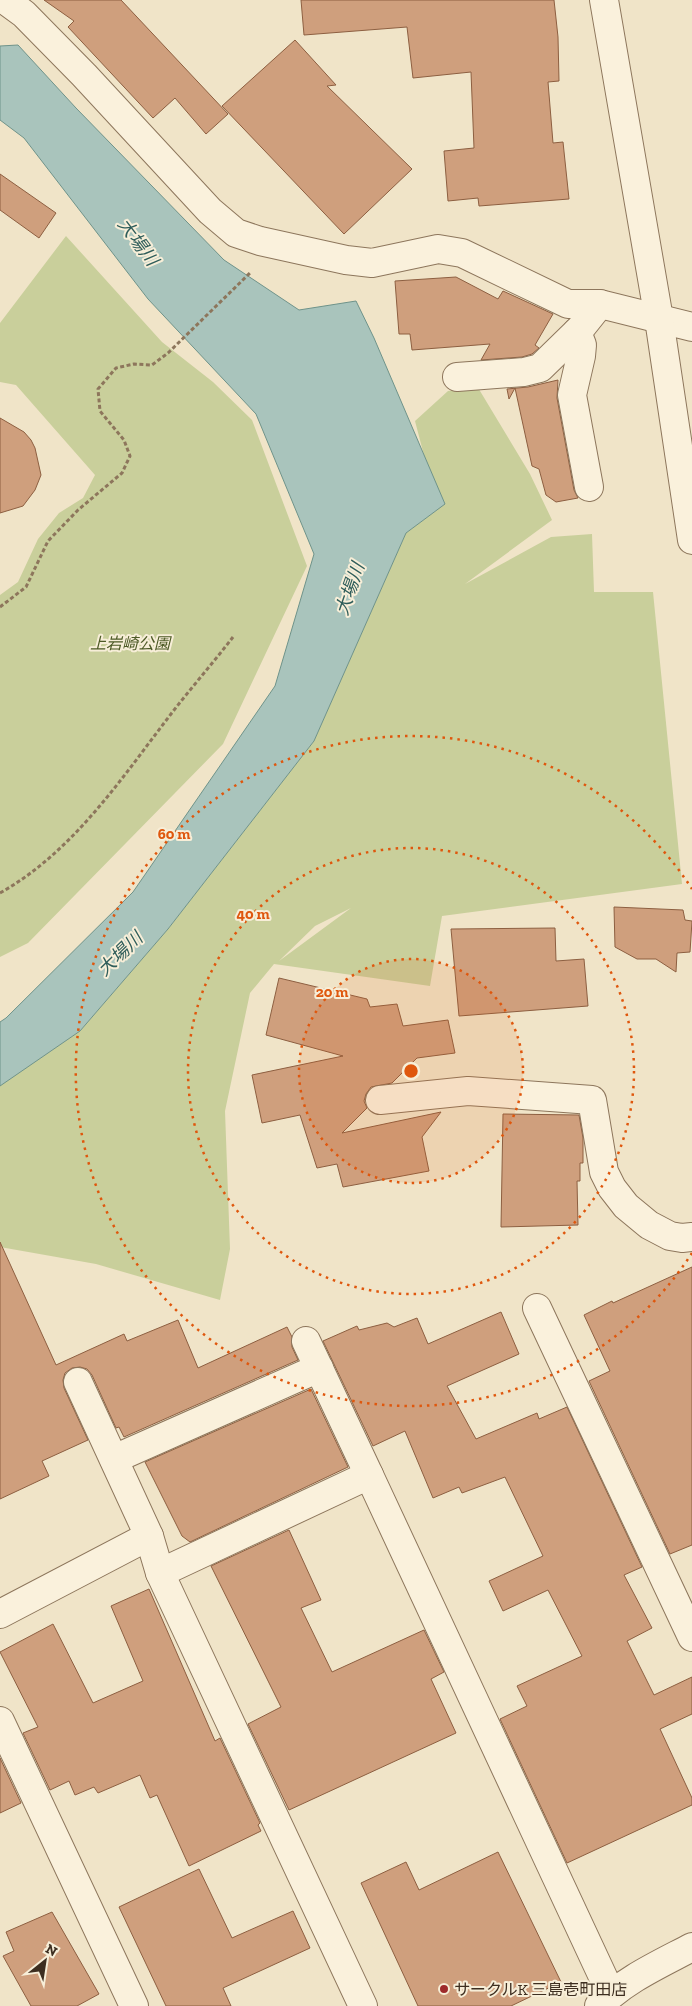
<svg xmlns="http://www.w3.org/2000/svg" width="692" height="2006" font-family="'Zilla Slab','Noto Sans JP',serif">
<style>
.green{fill:#c9cf9b;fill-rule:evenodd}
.water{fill:#a9c4bc;stroke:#6f938a}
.building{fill:#cf9f7d;stroke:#8d5f41}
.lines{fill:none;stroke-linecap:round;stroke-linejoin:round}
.minor-casing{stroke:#8d765c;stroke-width:30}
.path{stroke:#8d765c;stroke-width:3;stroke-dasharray:4 2.5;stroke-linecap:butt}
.minor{stroke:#faf1dc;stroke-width:28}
.ring{fill:none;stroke:#df570d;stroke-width:2.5;stroke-dasharray:2.5 5}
.poi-dot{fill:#9e2a2b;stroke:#f7eed8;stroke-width:2}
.labels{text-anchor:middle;stroke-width:4;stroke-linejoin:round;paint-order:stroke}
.park-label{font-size:16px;font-style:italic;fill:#4d5a26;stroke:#f7eed8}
.poi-label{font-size:16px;fill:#3d2e20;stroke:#f7eed8;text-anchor:start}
.water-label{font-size:18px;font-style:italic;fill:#2f5d5a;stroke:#f7eed8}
.centre{fill:#df570d;stroke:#f7eed8;stroke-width:2.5}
.ring-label{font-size:15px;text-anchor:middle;font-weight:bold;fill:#df570d;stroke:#f7eed8;stroke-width:4;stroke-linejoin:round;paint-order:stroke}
</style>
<rect width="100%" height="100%" fill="#f0e4c8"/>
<!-- green -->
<g class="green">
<path d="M 66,236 L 162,342 L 213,382 L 252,420 L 307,566 L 223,744 L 28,943 L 0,957 L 0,595 L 18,582 L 38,539 L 59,513 L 83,498 L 95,475 L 16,385 L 0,382 L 0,323 Z"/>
<path d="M 477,386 L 530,474 L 552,520 L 465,584 L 551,537 L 592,534 L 594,592 L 653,592 L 682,884 L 442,916 L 430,986 L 274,964 L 250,993 L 225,1111 L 230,1249 L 220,1300 L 96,1264 L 0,1247 L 0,1085 L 80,1031 L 168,929 L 314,741 L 406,533 L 438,509 L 415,421 L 448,391 ZM 351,908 L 279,961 L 315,926 Z"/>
</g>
<!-- water -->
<path class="water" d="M 18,45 L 76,108 L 224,260 L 299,310 L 356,301 L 374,338 L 445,504 L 406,533 L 314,741 L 168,929 L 80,1031 L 0,1086 L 0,1022 L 6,1018 L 133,892 L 275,686 L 314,554 L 256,414 L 148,299 L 24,138 L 0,120 L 0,46 Z"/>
<!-- building -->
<g class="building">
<path d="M 44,0 L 121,0 L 228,114 L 206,134 L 175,98 L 153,118 L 68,27 L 74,21 Z"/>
<path d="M 301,0 L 554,0 L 558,37 L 559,81 L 548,82 L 553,143 L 563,142 L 569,199 L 479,206 L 478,198 L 448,201 L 444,151 L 474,148 L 471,72 L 413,78 L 407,27 L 304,35 Z"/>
<path d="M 295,40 L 336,85 L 327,86 L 412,169 L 344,234 L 222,106 Z"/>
<path d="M 0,174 L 56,213 L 39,238 L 0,210 Z"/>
<path d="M 456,277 L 498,299 L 503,291 L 553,314 L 535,345 L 539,348 L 532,354 L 522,357 L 481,360 L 490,344 L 412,350 L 410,334 L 399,334 L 395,281 Z"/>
<path d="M 558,380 L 557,398 L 574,490 L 578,498 L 556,502 L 546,495 L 539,469 L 532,466 L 515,388 L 509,399 L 507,389 L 528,387 Z"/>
<path d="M 0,418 L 24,432 L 31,440 L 35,448 L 41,475 L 35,490 L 23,506 L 0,513 Z"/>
<path d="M 614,907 L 683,910 L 685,920 L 692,921 L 690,952 L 677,953 L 676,972 L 656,959 L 637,959 L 615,947 Z"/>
<path d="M 555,928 L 556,961 L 584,959 L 588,1006 L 459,1016 L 451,929 Z"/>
<path d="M 279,978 L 367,999 L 370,1007 L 397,1004 L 403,1026 L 448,1020 L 455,1053 L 417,1058 L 392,1083 L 371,1087 L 366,1094 L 364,1101 L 367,1108 L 342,1133 L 441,1112 L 422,1137 L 429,1171 L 343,1187 L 337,1164 L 317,1168 L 300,1115 L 262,1123 L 252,1075 L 343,1056 L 266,1035 Z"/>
<path d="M 503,1114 L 579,1115 L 583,1138 L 583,1163 L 580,1163 L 580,1181 L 577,1181 L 578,1225 L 501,1227 Z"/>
<path d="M 0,1242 L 56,1365 L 124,1334 L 127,1341 L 178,1320 L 198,1368 L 287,1327 L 292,1337 L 292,1347 L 298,1360 L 124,1437 L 119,1427 L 116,1428 L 92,1375 L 87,1369 L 80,1367 L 72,1368 L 65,1373 L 63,1380 L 64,1388 L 88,1440 L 42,1461 L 49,1476 L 0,1499 Z"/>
<path d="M 692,1267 L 692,1545 L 670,1554 L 589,1381 L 610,1371 L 584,1315 L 612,1301 L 613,1303 Z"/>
<path d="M 501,1312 L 519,1354 L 447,1386 L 476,1439 L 537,1413 L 539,1419 L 567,1407 L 642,1567 L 624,1575 L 652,1628 L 627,1641 L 654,1695 L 692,1677 L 692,1714 L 660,1729 L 692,1798 L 692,1805 L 567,1863 L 500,1719 L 527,1706 L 517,1686 L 582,1656 L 548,1590 L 503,1611 L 489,1581 L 543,1556 L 505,1477 L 462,1493 L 459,1487 L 433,1498 L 405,1431 L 373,1446 L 323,1341 L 357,1326 L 359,1330 L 387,1323 L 394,1327 L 417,1318 L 428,1344 Z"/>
<path d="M 311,1389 L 348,1467 L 190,1542 L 182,1536 L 145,1462 Z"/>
<path d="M 289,1530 L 321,1600 L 301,1608 L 332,1672 L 424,1630 L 444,1672 L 431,1679 L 456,1733 L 289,1810 L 248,1724 L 281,1707 L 211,1566 Z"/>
<path d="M 149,1589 L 215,1741 L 220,1738 L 260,1823 L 258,1825 L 261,1831 L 189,1866 L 157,1795 L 150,1798 L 140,1775 L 98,1793 L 94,1787 L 75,1795 L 69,1781 L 50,1790 L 23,1733 L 38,1727 L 0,1652 L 53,1624 L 93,1703 L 143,1681 L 111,1606 Z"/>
<path d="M 0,1758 L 21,1803 L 0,1813 Z"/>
<path d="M 498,1852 L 561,1982 L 511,2006 L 418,2006 L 361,1883 L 406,1862 L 419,1890 Z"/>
<path d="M 199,1869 L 232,1938 L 293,1911 L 310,1948 L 223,1988 L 231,2006 L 166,2006 L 119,1907 Z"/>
<path d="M 52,1912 L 99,1994 L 77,2006 L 31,2006 L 3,1956 L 14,1951 L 6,1932 Z"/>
</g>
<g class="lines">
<defs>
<g id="minor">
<path d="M 5,0 L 24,14 L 84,75 L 210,211 L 236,233 L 260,241 L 346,260 L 372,263 L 438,249 L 462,253 L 568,304 L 600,304 L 692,327"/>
<path d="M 604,0 L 659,319 L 692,540"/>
<path d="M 577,332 L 582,345 L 581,356 L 572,395 L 589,487"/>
<path d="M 457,377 L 524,372 L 540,368 L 580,329 L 600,304"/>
<path d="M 380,1100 L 468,1091 L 592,1100 L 604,1172 L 612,1188 L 626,1206 L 649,1225 L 670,1236 L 682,1238 L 692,1237"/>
<path d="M 537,1308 L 692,1637"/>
<path d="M 306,1341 L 369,1475"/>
<path d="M 78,1382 L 149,1536 L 160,1573 L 363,2006"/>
<path d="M 114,1459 L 319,1368"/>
<path d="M 160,1573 L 369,1475 L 611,1994"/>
<path d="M 0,1614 L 149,1536"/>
<path d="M 0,1721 L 134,2006"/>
<path d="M 599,2006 C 624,1980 660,1964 692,1947"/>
</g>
</defs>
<!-- minor casing -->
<use href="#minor" class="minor-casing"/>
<!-- path -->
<g class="path">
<path d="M 0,607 L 26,587 L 48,541 L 78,510 L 122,473 L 130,456 L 124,440 L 100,411 L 98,389 L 116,368 L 134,364 L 152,365 L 168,353 L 251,272"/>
<path d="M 0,893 C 73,852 121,779 171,714 C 191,688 213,663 233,637"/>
</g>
<!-- minor -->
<use href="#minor" class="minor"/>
</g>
<!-- distance rings -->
<circle cx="411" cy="1071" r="112" fill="#df570d" fill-opacity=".12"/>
<g class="ring">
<circle cx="411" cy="1071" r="112"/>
<circle cx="411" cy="1071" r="223"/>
<path d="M692 1253A335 335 0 1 1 692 889"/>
</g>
<!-- markers -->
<circle class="poi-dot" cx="444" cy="1989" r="5"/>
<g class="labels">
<!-- park labels -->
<g class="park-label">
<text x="130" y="649">上岩崎公園</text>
</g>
<!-- poi labels -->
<g class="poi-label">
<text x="454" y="1995">サークルK 三島壱町田店</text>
</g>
<!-- water labels -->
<g class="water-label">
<text transform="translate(138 242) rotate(53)" y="6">大場川</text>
<text transform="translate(350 589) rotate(-71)" y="6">大場川</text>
<text transform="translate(120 954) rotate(-44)" y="6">大場川</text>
</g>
</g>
<circle cx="411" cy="1071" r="8" class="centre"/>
<g class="ring-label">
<text x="174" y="839">60 m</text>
<text x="253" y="919">40 m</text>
<text x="332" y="997">20 m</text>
</g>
<!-- north arrow -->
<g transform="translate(45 1961) rotate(30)" stroke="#f7eed8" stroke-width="4" paint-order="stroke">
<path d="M0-4L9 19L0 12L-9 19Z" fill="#3d2e20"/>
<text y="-8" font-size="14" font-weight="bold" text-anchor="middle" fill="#3d2e20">N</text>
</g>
</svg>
